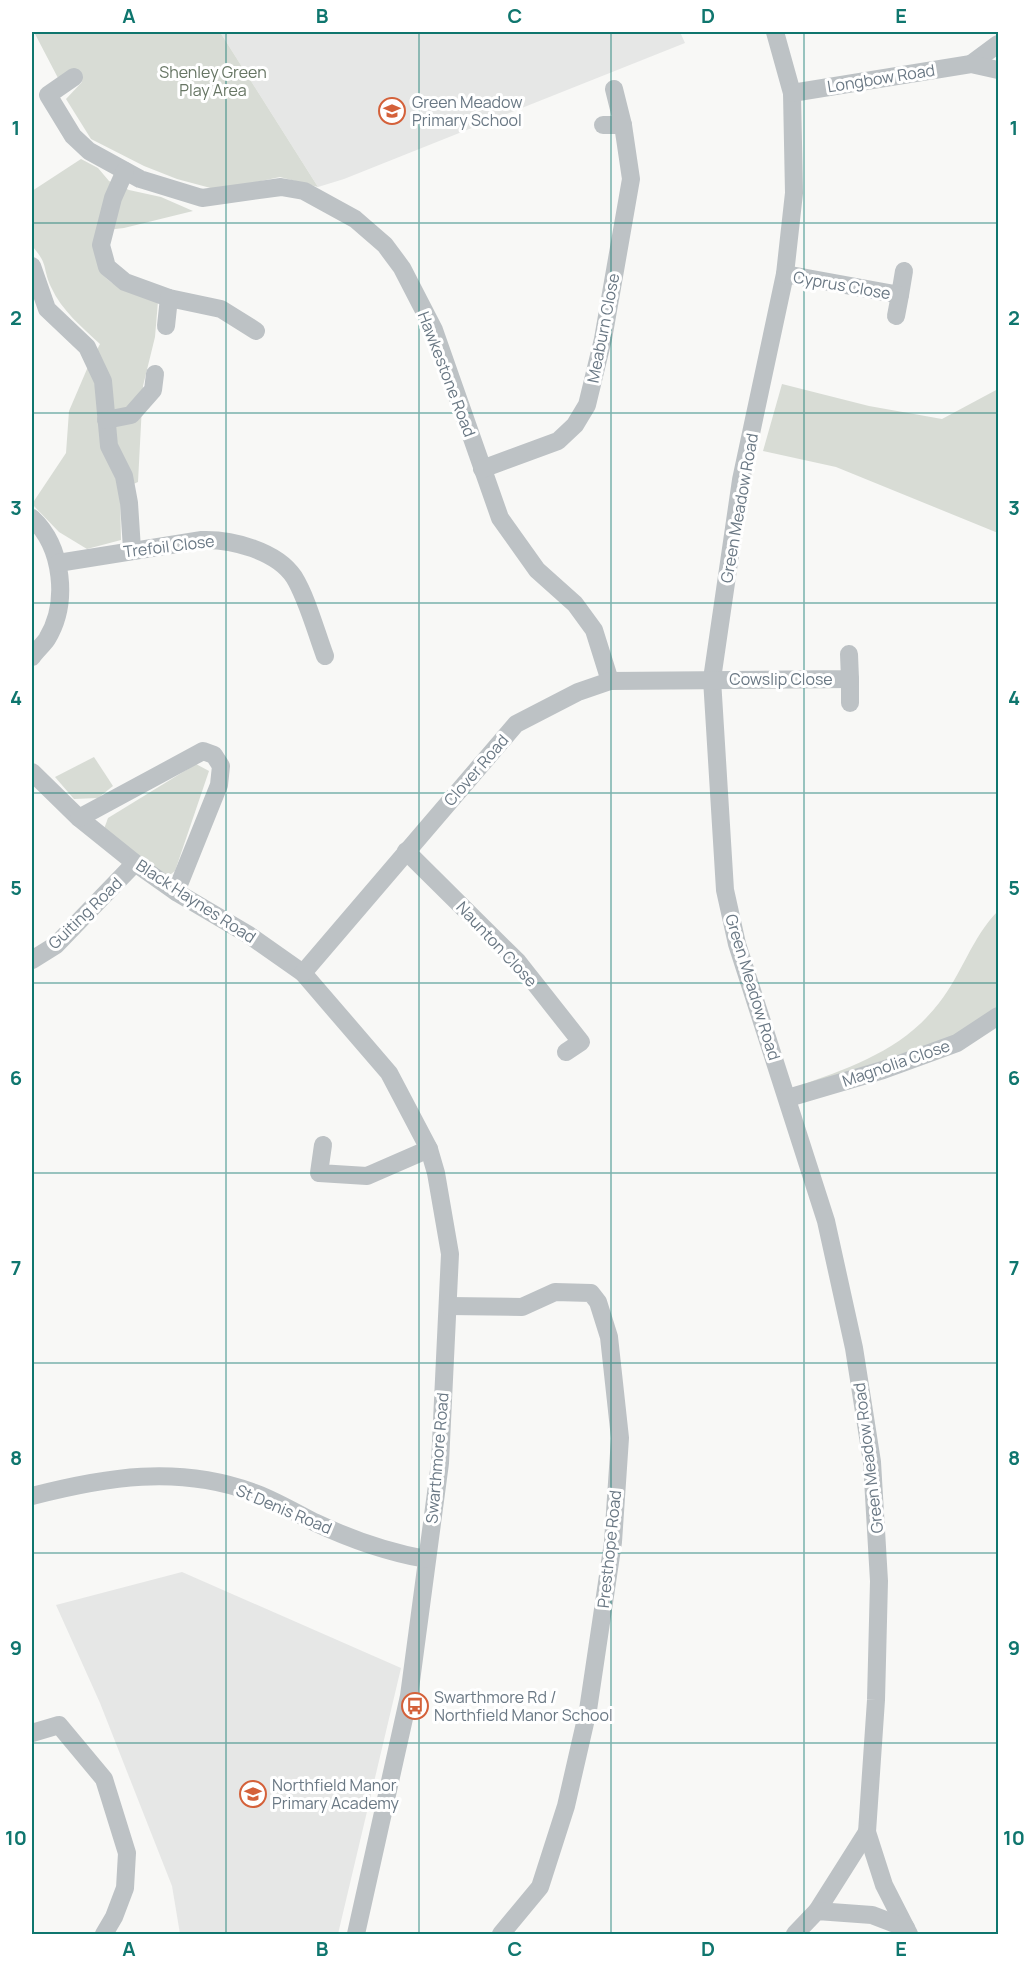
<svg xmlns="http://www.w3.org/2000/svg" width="1030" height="1966" font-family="Manrope,sans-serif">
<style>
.built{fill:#e6e7e6}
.green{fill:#d8dcd5}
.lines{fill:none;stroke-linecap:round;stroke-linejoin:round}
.minor{stroke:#bdc2c5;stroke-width:18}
.grid{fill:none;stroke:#0f766e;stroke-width:1.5;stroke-opacity:0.55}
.labels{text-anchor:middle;stroke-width:6;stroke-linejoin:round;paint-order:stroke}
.park-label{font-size:16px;fill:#677664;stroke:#fff}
.street-label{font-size:16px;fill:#6a7884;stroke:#fff}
.poi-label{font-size:16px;fill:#6a7884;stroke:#fff;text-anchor:start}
.neatline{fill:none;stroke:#0f766e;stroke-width:2}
.grid-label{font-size:20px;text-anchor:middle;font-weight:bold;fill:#0f766e}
</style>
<rect width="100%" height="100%" fill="#f8f8f6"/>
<!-- built -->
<g class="built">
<path d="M 220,32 L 680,32 L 685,43 L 344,179 L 318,187 Z"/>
<path d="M 182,1572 L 401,1668 L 338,1934 L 180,1934 L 172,1886 L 100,1703 L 56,1605 Z"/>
</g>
<!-- green -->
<g class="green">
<path d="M 34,32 L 220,32 L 318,187 L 280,177 L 218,190 L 177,179 L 144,166 L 91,139 L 66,99 L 82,82 L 75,71 L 58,78 Z"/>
<path d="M 81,159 L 98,168 L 109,181 L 129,190 L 161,197 L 193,211 L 124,228 L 98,231 C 98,241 95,255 98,265 C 104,287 139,295 158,301 L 155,337 L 143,386 L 138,482 L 120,490 L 121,540 L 87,549 L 59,532 L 32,504 L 66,453 L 69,411 L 87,369 L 100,344 C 82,327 62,311 51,287 C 42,267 49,265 32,246 L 32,191 Z"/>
<path d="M 782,384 L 869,406 L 942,419 L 998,389 L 998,533 L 836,467 L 763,451 Z"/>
<path d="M 94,757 L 113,786 L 98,798 L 74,799 L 55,777 Z"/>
<path d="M 196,764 L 209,771 L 175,871 L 167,877 L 104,829 L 108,818 Z"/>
<path d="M 998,911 L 998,1011 L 954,1040 L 796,1087 C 851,1067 902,1051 939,1003 C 962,974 972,937 998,911 Z"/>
</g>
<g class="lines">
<!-- minor -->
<g class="minor">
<path d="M 775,32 L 792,93 L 794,193 L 785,274 L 741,480 L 712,679 L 725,890 L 737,944 L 826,1221 L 854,1348 L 872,1462 L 879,1581 L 876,1700 L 867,1832 L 884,1885 L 909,1934"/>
<path d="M 971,64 L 998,44"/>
<path d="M 74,77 L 48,95 L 73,136 L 89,151 L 140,179 L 202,198 L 281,187 L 304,191 L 355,219 L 385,245 L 402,268 L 434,330 L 500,518 L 537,570 L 575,604 L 594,630 L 610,681"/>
<path d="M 792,93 L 971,64 L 998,70"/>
<path d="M 603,125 L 623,125"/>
<path d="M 125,171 L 113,198 L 101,245 L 107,267 L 125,282 L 169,298 L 221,309 L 256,331"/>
<path d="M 32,266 L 47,309 L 87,347 L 103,381 L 109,446 L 124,476 L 129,503 L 132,549"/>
<path d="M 785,274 L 900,295 L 904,271"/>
<path d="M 896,316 L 900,295"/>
<path d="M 166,326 L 169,298"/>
<path d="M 106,420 L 131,415 L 153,390 L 155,374"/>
<path d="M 482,469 L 558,441 L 575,425 L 587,405 L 603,339 L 631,179 L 623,125 L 614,89"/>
<path d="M 32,518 C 63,547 69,603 47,639 C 43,645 36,651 32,657"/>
<path d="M 58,563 L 202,540 C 232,539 277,551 294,577 C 307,598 316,632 325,656"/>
<path d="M 850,679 L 850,703"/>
<path d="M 32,772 L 79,818 L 135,863 L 176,892 L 249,935 L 303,973 L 389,1073 L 429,1149 L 436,1173 L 450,1254 L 440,1463 L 409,1696 L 356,1934"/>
<path d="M 79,818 L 203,751 L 214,755 L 221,766 L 219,785 L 176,892"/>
<path d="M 406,851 L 518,962 L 581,1042 L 566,1052"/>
<path d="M 32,960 L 56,945 L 135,863"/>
<path d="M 303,973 L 516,724 L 578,692 L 610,681 L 850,679 L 849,654"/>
<path d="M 788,1098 L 883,1070 L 957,1043 L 998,1016"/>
<path d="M 323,1145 L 319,1173 L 367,1176 L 429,1149"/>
<path d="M 449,1306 L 522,1307 L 555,1292 L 591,1293 L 598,1302 L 609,1337 L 620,1438 L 613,1542 L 588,1710 L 566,1806 L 540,1887 L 501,1934"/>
<path d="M 32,1496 C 106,1477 177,1465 252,1492 C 273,1499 294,1512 314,1522 C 350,1539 387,1552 426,1559"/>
<path d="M 32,1733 L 59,1725 L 104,1779 L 127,1853 L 125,1888 L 114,1917 L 104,1934"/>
<path d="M 817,1911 L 867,1832"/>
<path d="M 795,1934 L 817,1911 L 872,1915 L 906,1928"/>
</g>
</g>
<!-- grid -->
<path class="grid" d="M 226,32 L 226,1934M 419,32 L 419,1934M 611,32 L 611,1934M 804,32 L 804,1934M 32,223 L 998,223M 32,413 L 998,413M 32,603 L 998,603M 32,793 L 998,793M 32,983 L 998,983M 32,1173 L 998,1173M 32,1363 L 998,1363M 32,1553 L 998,1553M 32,1743 L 998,1743"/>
<!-- icons -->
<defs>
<symbol id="school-ring" viewBox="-11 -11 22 22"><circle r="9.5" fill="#fff" stroke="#d4613a" stroke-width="1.5"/><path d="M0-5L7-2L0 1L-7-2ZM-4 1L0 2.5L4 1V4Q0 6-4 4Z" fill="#d4613a"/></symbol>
<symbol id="bus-ring" viewBox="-11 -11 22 22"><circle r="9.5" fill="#fff" stroke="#d4613a" stroke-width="1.5"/><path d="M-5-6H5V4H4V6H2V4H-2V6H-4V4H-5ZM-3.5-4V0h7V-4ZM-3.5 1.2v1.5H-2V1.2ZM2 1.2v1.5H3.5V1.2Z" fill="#d4613a"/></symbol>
</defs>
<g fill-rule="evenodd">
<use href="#school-ring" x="377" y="96" width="30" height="30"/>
<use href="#bus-ring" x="400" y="1691" width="30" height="30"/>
<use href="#school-ring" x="238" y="1779" width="30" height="30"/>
</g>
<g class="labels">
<!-- park labels -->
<g class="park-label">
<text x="213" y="78">Shenley Green<tspan x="213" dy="18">Play Area</tspan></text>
</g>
<!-- street labels -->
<g class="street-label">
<text transform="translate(881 78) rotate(-9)" y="6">Longbow Road</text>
<text transform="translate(842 285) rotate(10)" y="6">Cyprus Close</text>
<text transform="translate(603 328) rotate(-79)" y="6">Meaburn Close</text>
<text transform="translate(447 374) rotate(69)" y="6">Hawkestone Road</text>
<text transform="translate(739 508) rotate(-80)" y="6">Green Meadow Road</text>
<text transform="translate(169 546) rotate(-7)" y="6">Trefoil Close</text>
<text x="781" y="685">Cowslip Close</text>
<text transform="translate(476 770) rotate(-49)" y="6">Clover Road</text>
<text transform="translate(196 901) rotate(33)" y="6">Black Haynes Road</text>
<text transform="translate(85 913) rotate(-44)" y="6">Guiting Road</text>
<text transform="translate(497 944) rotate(47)" y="6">Naunton Close</text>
<text transform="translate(753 987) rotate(73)" y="6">Green Meadow Road</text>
<text transform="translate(896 1063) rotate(-19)" y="6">Magnolia Close</text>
<text transform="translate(437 1458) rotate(-85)" y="6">Swarthmore Road</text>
<text transform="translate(868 1458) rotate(-97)" y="6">Green Meadow Road</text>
<text transform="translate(284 1509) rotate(23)" y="6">St Denis Road</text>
<text transform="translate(609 1549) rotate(-84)" y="6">Presthope Road</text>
</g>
<!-- poi labels -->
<g class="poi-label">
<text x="412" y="108">Green Meadow<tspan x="412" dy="18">Primary School</tspan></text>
<text x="434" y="1703">Swarthmore Rd /<tspan x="434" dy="18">Northfield Manor School</tspan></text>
<text x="272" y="1791">Northfield Manor<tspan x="272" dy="18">Primary Academy</tspan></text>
</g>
</g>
<!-- border -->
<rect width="1030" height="1966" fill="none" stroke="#ffffff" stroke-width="66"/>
<rect x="33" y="33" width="964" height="1900" class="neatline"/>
<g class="grid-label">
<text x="129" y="23">A</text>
<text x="322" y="23">B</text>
<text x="515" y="23">C</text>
<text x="708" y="23">D</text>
<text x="901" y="23">E</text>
<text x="16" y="135">1</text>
<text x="1014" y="135">1</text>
<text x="16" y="325">2</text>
<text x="1014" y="325">2</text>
<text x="16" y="515">3</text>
<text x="1014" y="515">3</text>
<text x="16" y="705">4</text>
<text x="1014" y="705">4</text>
<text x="16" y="895">5</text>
<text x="1014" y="895">5</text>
<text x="16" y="1085">6</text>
<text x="1014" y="1085">6</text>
<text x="16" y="1275">7</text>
<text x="1014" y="1275">7</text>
<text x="16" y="1465">8</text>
<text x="1014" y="1465">8</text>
<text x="16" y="1655">9</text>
<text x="1014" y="1655">9</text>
<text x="16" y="1845">10</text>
<text x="1014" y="1845">10</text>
<text x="129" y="1956">A</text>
<text x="322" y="1956">B</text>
<text x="515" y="1956">C</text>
<text x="708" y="1956">D</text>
<text x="901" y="1956">E</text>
</g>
</svg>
